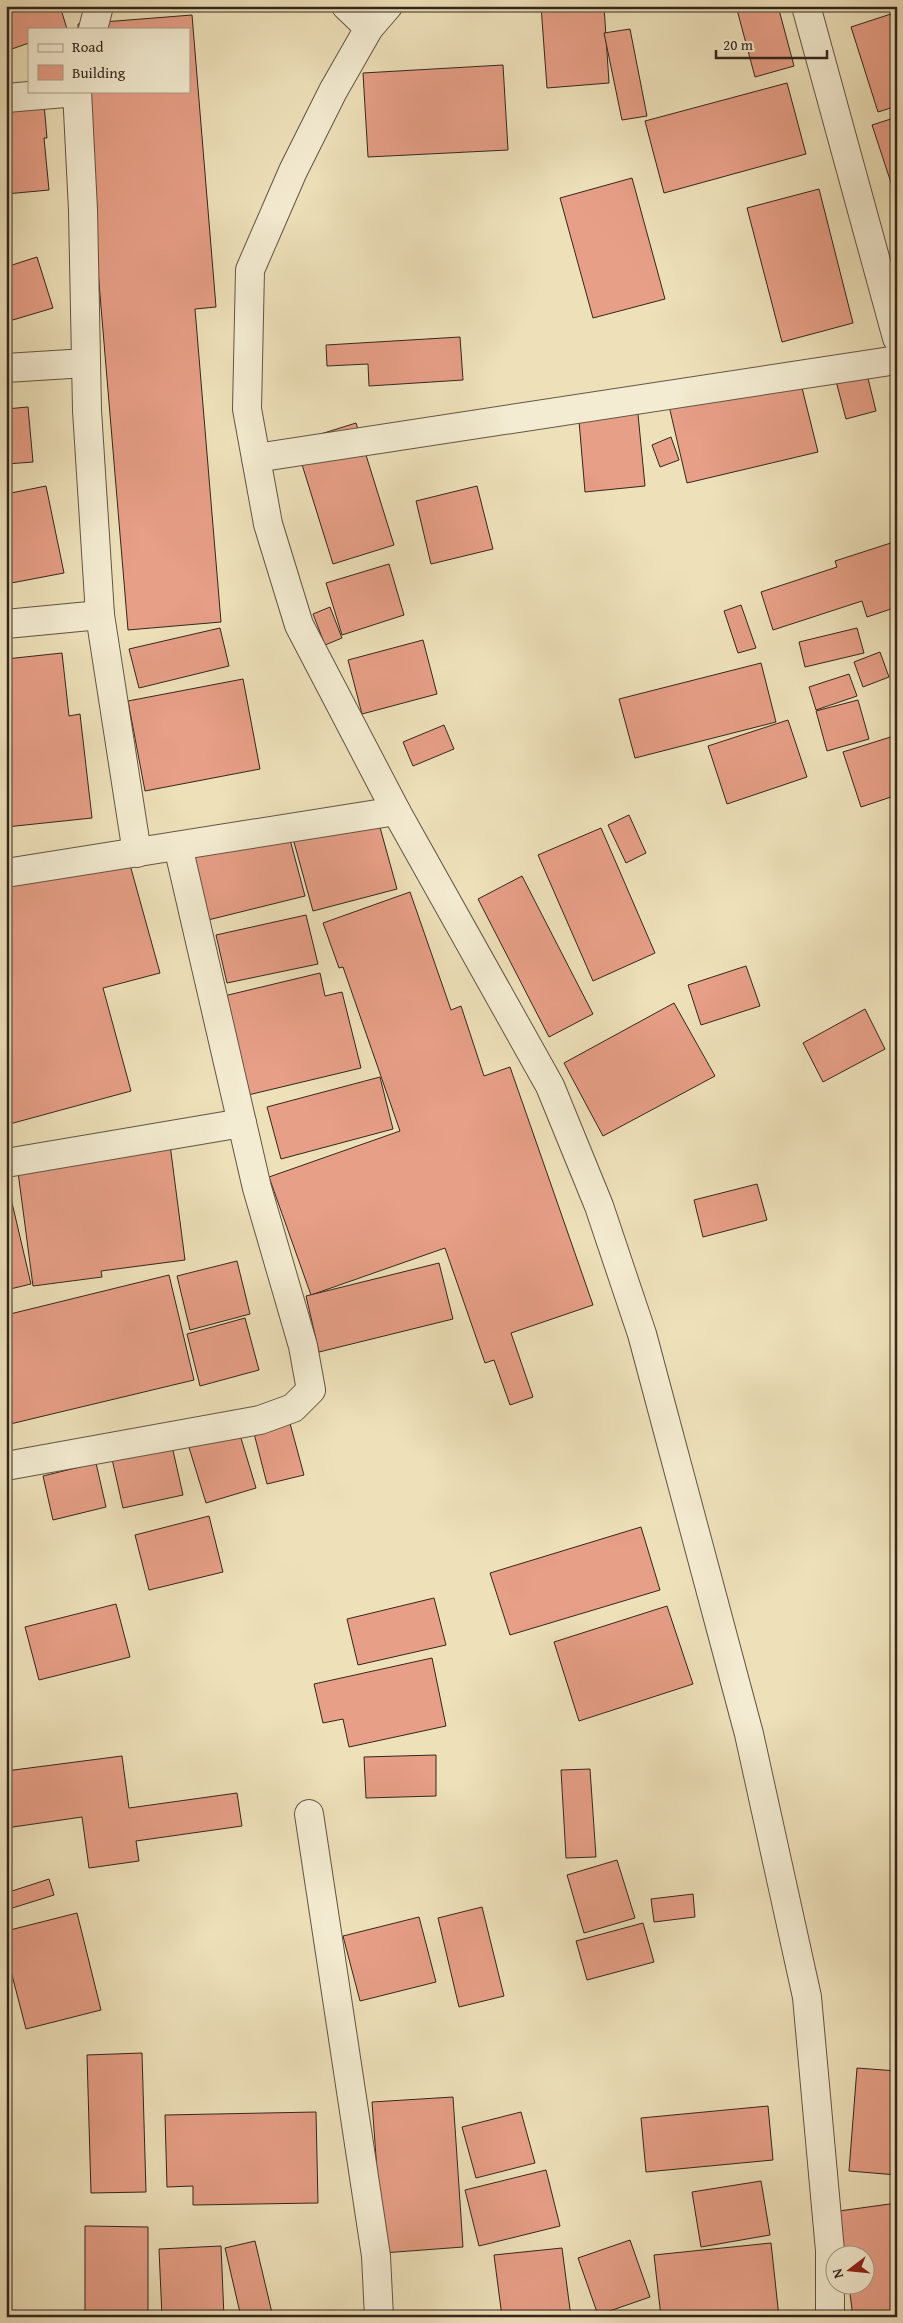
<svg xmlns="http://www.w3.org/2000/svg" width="903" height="2323" font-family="'Gentium Book Plus',serif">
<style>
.building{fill:#e79f87;stroke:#33261c}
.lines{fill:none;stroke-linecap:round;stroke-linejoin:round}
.minor-casing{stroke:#625544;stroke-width:30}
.minor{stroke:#f4ecd2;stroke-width:28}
</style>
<rect width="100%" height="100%" fill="#eee1ba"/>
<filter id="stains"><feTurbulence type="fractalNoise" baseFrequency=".004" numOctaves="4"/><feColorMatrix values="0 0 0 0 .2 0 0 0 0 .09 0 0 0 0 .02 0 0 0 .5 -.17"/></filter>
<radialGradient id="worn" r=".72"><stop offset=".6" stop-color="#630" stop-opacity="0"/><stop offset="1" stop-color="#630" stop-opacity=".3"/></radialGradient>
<!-- building -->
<g class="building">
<path d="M 6,6 L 60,6 L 67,29 L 29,29 L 29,43 L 6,51 Z"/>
<path d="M 541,6 L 604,6 L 609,83 L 547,88 Z"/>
<path d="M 736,6 L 778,6 L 794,66 L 755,77 Z"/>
<path d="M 897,12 L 897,106 L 878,112 L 851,27 Z"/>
<path d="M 192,15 L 216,307 L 195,309 L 221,622 L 128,630 L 83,91 L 189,91 L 189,29 L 78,29 L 78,24 Z"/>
<path d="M 630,29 L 647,116 L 622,120 L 604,33 Z"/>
<path d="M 503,65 L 508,150 L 368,157 L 363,73 Z"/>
<path d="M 787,83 L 806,154 L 664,193 L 645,121 Z"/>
<path d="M 43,93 L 47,138 L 44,138 L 49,190 L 6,194 L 6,97 Z"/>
<path d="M 897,117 L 897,201 L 872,125 Z"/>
<path d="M 632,178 L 665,299 L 593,318 L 560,198 Z"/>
<path d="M 819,189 L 853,323 L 782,342 L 747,208 Z"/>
<path d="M 37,257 L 53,308 L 6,322 L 6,267 Z"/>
<path d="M 460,337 L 463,380 L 369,386 L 368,364 L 327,366 L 326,345 Z"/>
<path d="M 863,358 L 876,411 L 846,419 L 832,366 Z"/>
<path d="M 799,376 L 818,452 L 687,483 L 669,406 Z"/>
<path d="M 637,404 L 645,486 L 585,492 L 578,409 Z"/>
<path d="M 28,407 L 33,462 L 6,464 L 6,409 Z"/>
<path d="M 356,423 L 394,545 L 333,564 L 295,442 Z"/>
<path d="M 671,437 L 679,460 L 660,467 L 652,445 Z"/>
<path d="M 46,486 L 64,573 L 6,584 L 6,494 Z"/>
<path d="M 477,486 L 493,549 L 431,564 L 416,501 Z"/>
<path d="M 897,541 L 897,607 L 867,617 L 862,601 L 773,630 L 761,592 L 837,567 L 835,561 Z"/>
<path d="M 389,564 L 404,615 L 342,635 L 326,583 Z"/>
<path d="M 741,605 L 756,648 L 738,653 L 724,611 Z"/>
<path d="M 330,607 L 342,638 L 325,645 L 313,614 Z"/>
<path d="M 220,628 L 229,666 L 139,688 L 129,649 Z"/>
<path d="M 857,628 L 864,653 L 805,667 L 799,642 Z"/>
<path d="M 423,640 L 437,694 L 362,714 L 348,660 Z"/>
<path d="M 880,652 L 889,677 L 863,687 L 854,662 Z"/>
<path d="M 62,653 L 69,716 L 80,714 L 92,818 L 6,827 L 6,659 Z"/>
<path d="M 761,663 L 776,722 L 635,758 L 619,699 Z"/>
<path d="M 849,674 L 857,696 L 816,710 L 809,687 Z"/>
<path d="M 243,679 L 260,769 L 145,791 L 128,701 Z"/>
<path d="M 858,700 L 869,739 L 827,751 L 816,711 Z"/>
<path d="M 788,720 L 807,777 L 727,804 L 708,746 Z"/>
<path d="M 444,725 L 454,749 L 413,766 L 403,742 Z"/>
<path d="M 897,735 L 897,795 L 861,807 L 843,752 Z"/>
<path d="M 373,802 L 397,889 L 313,911 L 289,824 Z"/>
<path d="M 629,815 L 646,853 L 626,863 L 608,825 Z"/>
<path d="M 285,821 L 305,896 L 208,920 L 188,846 Z"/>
<path d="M 601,828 L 655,953 L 593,981 L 538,855 Z"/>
<path d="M 127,854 L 160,973 L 103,988 L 131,1091 L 6,1125 L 6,887 Z"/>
<path d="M 522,876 L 593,1014 L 549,1037 L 478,899 Z"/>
<path d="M 410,892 L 451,1010 L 461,1006 L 484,1076 L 510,1067 L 593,1305 L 511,1333 L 533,1397 L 510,1405 L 494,1360 L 485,1363 L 445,1248 L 311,1295 L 269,1177 L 400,1131 L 343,967 L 339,968 L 323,923 Z"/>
<path d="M 306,915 L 318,964 L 227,983 L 216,935 Z"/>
<path d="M 746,966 L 760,1006 L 701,1025 L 688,985 Z"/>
<path d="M 320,973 L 325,996 L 342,992 L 361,1068 L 248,1095 L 224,996 Z"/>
<path d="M 674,1003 L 715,1076 L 603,1136 L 564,1063 Z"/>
<path d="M 865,1009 L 885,1049 L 823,1082 L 803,1043 Z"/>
<path d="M 380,1077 L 393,1129 L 281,1159 L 267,1107 Z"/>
<path d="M 169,1137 L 185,1260 L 101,1271 L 102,1277 L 33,1286 L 18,1172 Z"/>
<path d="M 6,1177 L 31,1284 L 6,1290 Z"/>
<path d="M 757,1184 L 767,1220 L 703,1237 L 694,1200 Z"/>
<path d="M 237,1261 L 250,1314 L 190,1330 L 177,1276 Z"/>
<path d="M 439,1263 L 453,1319 L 319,1352 L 306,1296 Z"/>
<path d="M 169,1275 L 194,1380 L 6,1425 L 6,1315 Z"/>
<path d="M 245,1318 L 259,1370 L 200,1386 L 187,1334 Z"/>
<path d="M 285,1405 L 304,1475 L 267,1484 L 249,1414 Z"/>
<path d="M 237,1425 L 256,1488 L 206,1503 L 187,1441 Z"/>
<path d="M 172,1446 L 183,1495 L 123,1508 L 112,1459 Z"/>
<path d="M 96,1463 L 106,1507 L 53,1520 L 43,1476 Z"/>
<path d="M 209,1516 L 223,1572 L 149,1590 L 135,1535 Z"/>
<path d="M 641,1527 L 660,1590 L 510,1635 L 490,1573 Z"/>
<path d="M 434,1598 L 446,1645 L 358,1665 L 347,1619 Z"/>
<path d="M 116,1604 L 130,1657 L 39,1680 L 25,1627 Z"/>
<path d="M 667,1606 L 693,1684 L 579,1721 L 554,1642 Z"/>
<path d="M 432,1658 L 446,1726 L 349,1747 L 343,1719 L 323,1723 L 314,1684 Z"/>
<path d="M 436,1755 L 436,1796 L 366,1798 L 364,1757 Z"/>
<path d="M 122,1756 L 129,1808 L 237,1793 L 242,1826 L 136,1841 L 139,1861 L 89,1868 L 82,1817 L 6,1828 L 6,1771 Z"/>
<path d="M 590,1769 L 596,1857 L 566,1858 L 561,1770 Z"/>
<path d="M 617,1860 L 635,1918 L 584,1933 L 567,1875 Z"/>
<path d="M 49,1879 L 54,1895 L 6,1910 L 6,1893 Z"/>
<path d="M 693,1894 L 695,1917 L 654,1922 L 651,1899 Z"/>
<path d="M 482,1907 L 504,1996 L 459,2007 L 438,1918 Z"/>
<path d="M 77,1913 L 101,2010 L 26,2029 L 6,1952 L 6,1931 Z"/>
<path d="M 419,1917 L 436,1982 L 360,2001 L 343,1936 Z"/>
<path d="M 643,1923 L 654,1962 L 587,1980 L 576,1941 Z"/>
<path d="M 142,2053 L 146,2192 L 91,2193 L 87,2055 Z"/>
<path d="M 857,2068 L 897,2071 L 897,2175 L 849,2171 Z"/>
<path d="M 453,2097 L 463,2247 L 383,2253 L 372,2102 Z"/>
<path d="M 768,2106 L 773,2160 L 646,2172 L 641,2118 Z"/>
<path d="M 316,2112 L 318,2203 L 193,2205 L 193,2186 L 167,2187 L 165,2115 Z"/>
<path d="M 521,2112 L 535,2163 L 476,2178 L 462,2127 Z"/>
<path d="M 546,2170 L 560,2226 L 479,2246 L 465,2190 Z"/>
<path d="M 761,2181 L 770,2235 L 701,2247 L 692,2192 Z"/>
<path d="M 897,2203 L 897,2317 L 853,2317 L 849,2286 L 866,2286 L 866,2256 L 845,2256 L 839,2211 Z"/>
<path d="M 85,2226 L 148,2227 L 148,2317 L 85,2317 Z"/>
<path d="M 630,2240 L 650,2297 L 598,2315 L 578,2258 Z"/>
<path d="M 255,2241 L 273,2317 L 241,2317 L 225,2248 Z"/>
<path d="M 771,2243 L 779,2317 L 661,2317 L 654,2255 Z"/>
<path d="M 221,2246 L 224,2317 L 162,2317 L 159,2249 Z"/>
<path d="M 562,2248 L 571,2317 L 502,2317 L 494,2255 Z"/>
</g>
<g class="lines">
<defs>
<g id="minor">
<path d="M 346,6 L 369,28"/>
<path d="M 388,6 L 369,28 L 333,91 L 293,171 L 250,270 L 247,409 L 268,524 L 299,625 L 396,811 L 550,1086 L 599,1206 L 642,1334 L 749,1734 L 807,1997 L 830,2251 L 830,2317"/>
<path d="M 806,6 L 897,338"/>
<path d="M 93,29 L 99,6"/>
<path d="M 77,91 L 83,210 L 87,410 L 100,615 L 137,853"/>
<path d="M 6,98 L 77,92"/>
<path d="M 6,368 L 86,363"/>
<path d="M 256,458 L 897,360"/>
<path d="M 6,624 L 100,615"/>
<path d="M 6,873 L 396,811"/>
<path d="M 6,1163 L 242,1123"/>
<path d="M 6,1466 L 260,1420 L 293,1408 L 311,1390 L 303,1346 L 257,1188 L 178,846"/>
<path d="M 309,1814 L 376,2256 L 379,2317"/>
</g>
</defs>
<!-- minor casing -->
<use href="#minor" class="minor-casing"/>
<!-- minor -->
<use href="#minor" class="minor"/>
</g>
<!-- margin -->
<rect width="903" height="2323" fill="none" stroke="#eee1ba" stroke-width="25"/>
<rect x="8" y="8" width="888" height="2308" fill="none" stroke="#33261c" stroke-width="2.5"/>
<rect x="12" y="12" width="878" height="2298" fill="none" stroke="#33261c"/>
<!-- legend -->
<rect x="28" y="28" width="162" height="65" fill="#f4ecd2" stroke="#a79d89"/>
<rect x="38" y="44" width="25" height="8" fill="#f4ecd2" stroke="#a79d89"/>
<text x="72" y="52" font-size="15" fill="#33261c">Road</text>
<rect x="38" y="65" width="25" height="15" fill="#e79f87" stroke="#a79d89"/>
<text x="72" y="78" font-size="15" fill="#33261c">Building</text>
<!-- north arrow -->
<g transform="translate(850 2270) rotate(254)"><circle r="24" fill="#f4ecd2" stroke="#a79d89"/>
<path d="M0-4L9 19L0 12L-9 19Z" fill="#8f2418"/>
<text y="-8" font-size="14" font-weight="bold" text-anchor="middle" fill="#33261c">N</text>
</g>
<!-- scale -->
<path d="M716 50v8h111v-8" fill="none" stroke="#33261c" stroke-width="2.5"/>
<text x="723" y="50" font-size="15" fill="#33261c" stroke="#f4ecd2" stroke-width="4" paint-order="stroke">20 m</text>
<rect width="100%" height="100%" filter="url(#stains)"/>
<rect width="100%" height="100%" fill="url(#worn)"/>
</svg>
